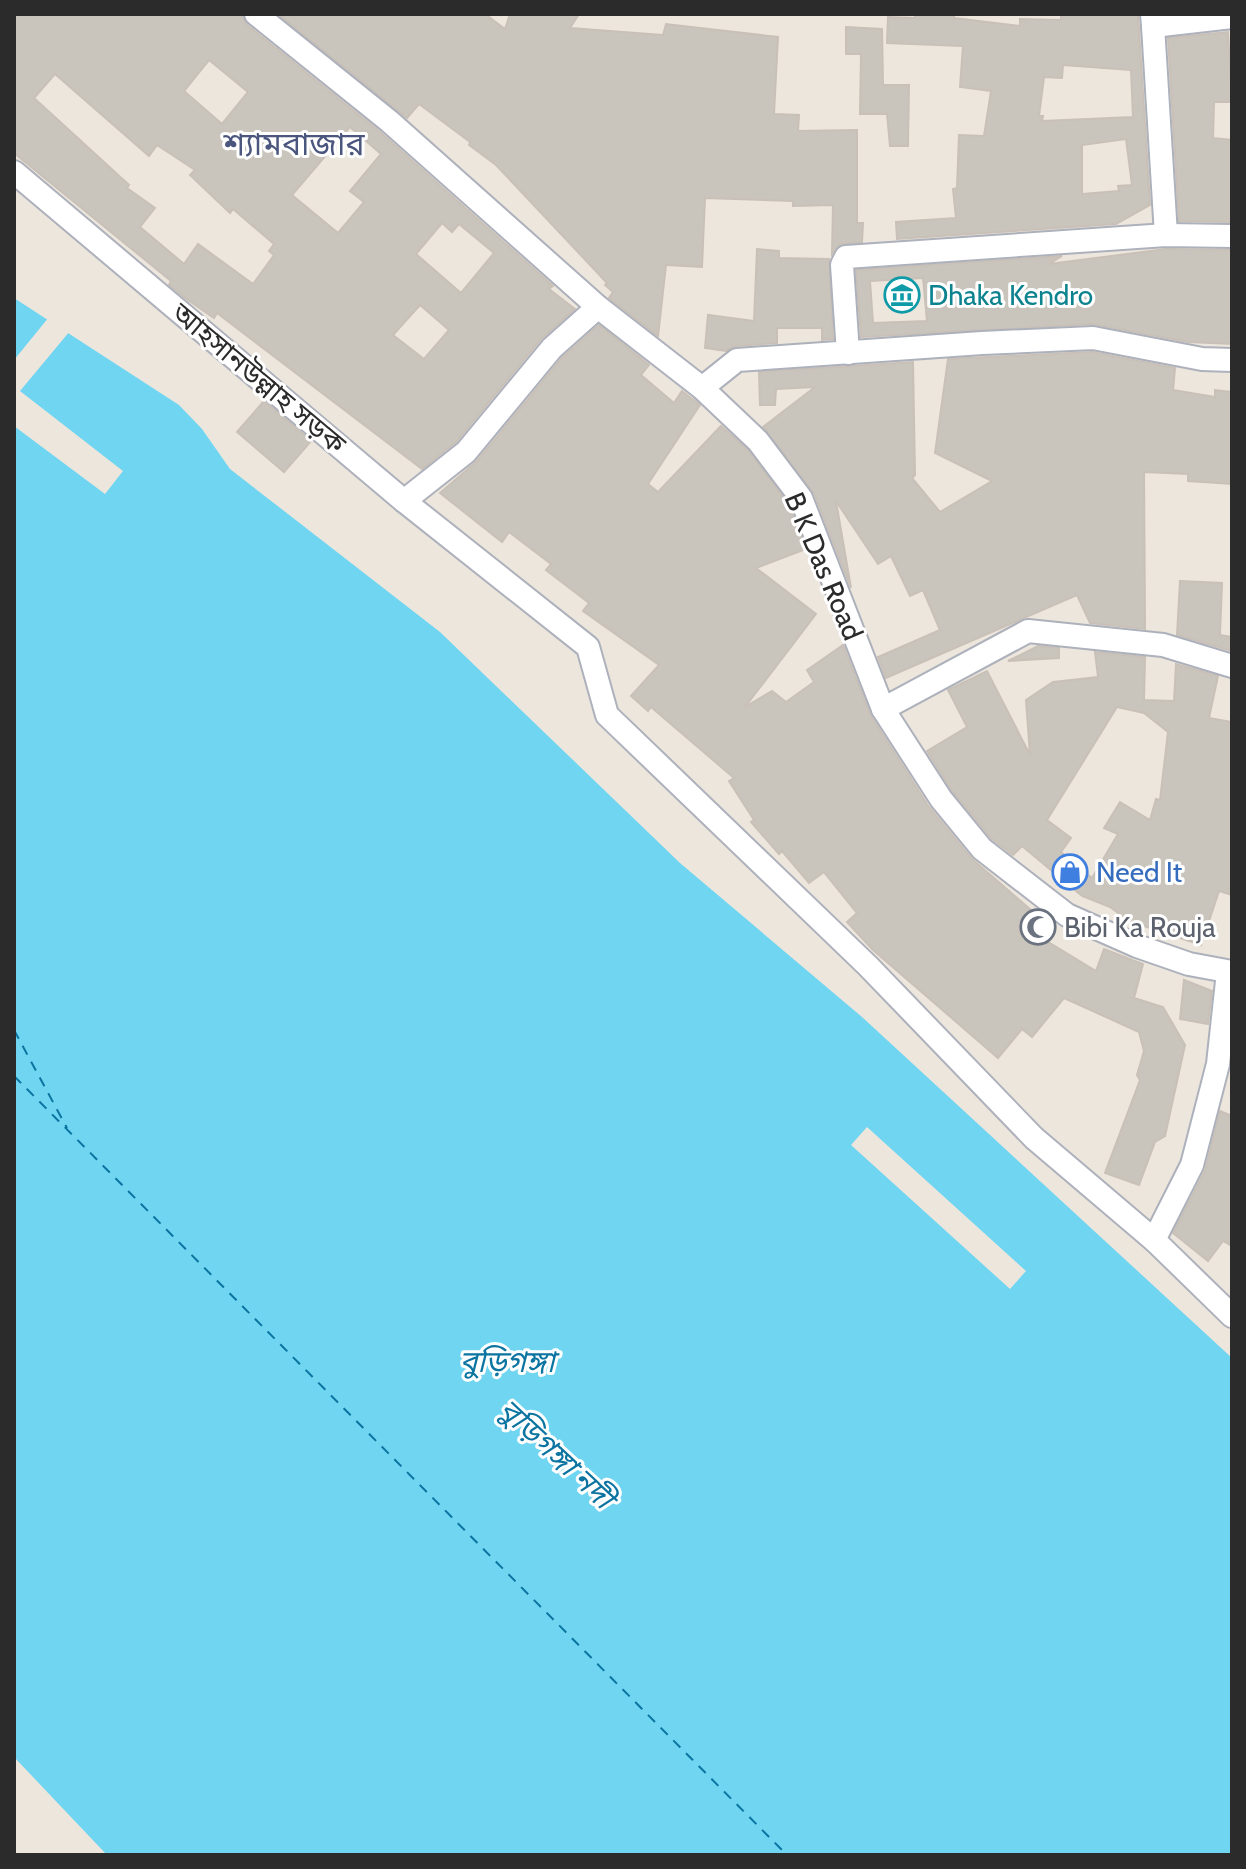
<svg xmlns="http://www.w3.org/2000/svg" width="1246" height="1869" font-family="Cabin,'Noto Sans Bengali',sans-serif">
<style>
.water{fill:#6fd5f1}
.pier{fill:#ede6dd}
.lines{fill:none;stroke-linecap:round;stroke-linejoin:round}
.ferry{stroke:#0b74a0;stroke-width:2;stroke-dasharray:10 8;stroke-linecap:butt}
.building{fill:#c9c4bc;stroke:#c9c1b7;stroke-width:2;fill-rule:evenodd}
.minor-casing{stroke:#adb1bb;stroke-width:26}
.minor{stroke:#fff;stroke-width:22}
.labels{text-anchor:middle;stroke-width:6;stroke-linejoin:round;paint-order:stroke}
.culture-label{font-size:28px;fill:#0d838f;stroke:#fff;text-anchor:start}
.street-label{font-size:28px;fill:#2b2b2b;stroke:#fff}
.shop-label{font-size:28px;fill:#366cbe;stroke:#fff;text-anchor:start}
.worship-label{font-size:28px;fill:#5b616d;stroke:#fff;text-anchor:start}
.water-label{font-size:30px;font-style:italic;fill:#0b74a0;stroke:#fff}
.quarter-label{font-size:32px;fill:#4a567d;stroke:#fff}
</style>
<rect width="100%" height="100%" fill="#ede6dd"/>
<!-- water -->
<path class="water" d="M 14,298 L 179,405 L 202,429 L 230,469 L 440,632 L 680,863 L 862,1017 L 1232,1358 L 1232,1855 L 107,1855 L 14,1757 Z"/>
<!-- pier -->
<g class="pier">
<path d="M 49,317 L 70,331 L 20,391 L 123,471 L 105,494 L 14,426 L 14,360 Z"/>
<path d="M 867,1127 L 1026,1271 L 1010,1289 L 851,1145 Z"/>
</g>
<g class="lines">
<!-- ferry -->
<g class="ferry">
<path d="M 14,1030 L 67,1128"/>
<path d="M 14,1076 L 787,1855"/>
</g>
</g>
<!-- building -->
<g class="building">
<path d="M 14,14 L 242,14 L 247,25 L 380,132 L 553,286 L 549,289 L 575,309 L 541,339 L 456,442 L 422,469 L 217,313 L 214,318 L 185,298 L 169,285 L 171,281 L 14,153 ZM 209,60 L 248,92 L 222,124 L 184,91 ZM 55,74 L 149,156 L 157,145 L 195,170 L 190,175 L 230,213 L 233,209 L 274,244 L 269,251 L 274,255 L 253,284 L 198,244 L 184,264 L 140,227 L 155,208 L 127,188 L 129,185 L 34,98 ZM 350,127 L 381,154 L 350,191 L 364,202 L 338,233 L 292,195 ZM 442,223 L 452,232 L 459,224 L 494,253 L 461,293 L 416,254 ZM 420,305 L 449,330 L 424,359 L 393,335 Z"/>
<path d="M 278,14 L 485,14 L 505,29 L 510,14 L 579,14 L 570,28 L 663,35 L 666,24 L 778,37 L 774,114 L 799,115 L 798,131 L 857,130 L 857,223 L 863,223 L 862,242 L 839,245 L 832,254 L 833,205 L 793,206 L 793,201 L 705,198 L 702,267 L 666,265 L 658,336 L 609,298 L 613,292 L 605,285 L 607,283 L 496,165 L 469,145 L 470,142 L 419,104 L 407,118 Z"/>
<path d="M 915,14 L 954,14 L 954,18 L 1020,26 L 1020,19 L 1061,20 L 1061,14 L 1138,14 L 1150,205 L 1116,224 L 897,239 L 896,222 L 956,218 L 953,189 L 957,188 L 959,135 L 984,136 L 991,91 L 960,87 L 963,46 L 887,43 L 888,17 L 915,18 ZM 1063,65 L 1131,70 L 1133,117 L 1042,121 L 1043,116 L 1039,116 L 1044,77 L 1062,78 ZM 1126,139 L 1132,185 L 1118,186 L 1119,191 L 1082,194 L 1082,145 Z"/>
<path d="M 846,27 L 882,29 L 883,85 L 909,85 L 908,146 L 890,146 L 887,114 L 860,114 L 861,54 L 846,54 Z"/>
<path d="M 1228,32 L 1232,102 L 1214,102 L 1213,138 L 1232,140 L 1232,222 L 1179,221 L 1168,38 Z"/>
<path d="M 757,249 L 779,251 L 779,258 L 829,259 L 833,339 L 822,340 L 822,328 L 777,328 L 777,343 L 736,346 L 726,351 L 705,348 L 708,315 L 754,321 Z"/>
<path d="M 1166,249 L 1232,250 L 1232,344 L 1188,342 L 1093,324 L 861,337 L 856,270 L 1062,256 L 1049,264 ZM 923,278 L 927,321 L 873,323 L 870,281 Z"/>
<path d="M 599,325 L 649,365 L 641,375 L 674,403 L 682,391 L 700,405 L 648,484 L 658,492 L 721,426 L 748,450 L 789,505 L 806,549 L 756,568 L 816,614 L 745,707 L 772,691 L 786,702 L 814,682 L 807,670 L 843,645 L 871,716 L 929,807 L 971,858 L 1032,911 L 1029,915 L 1052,928 L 1045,940 L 1096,971 L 1104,949 L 1143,964 L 1134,998 L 1163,1007 L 1185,1045 L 1165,1136 L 1155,1142 L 1139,1185 L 1105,1173 L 1140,1080 L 1137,1075 L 1144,1051 L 1139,1032 L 1064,998 L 1032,1037 L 1022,1029 L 998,1058 L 873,950 L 847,922 L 857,913 L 824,872 L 809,883 L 782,851 L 779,854 L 751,822 L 754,820 L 729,781 L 734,778 L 651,707 L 648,711 L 631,696 L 659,665 L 583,611 L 589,603 L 546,570 L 551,564 L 509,532 L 502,542 L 440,493 L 477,461 L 562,358 Z"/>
<path d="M 1092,352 L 1175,368 L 1173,390 L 1215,397 L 1215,390 L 1232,392 L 1232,484 L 1188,481 L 1188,474 L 1144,472 L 1145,629 L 1090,623 L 1077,595 L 886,678 L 878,657 L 940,630 L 923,590 L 910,596 L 891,556 L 878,564 L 836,501 L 851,588 L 814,493 L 763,427 L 815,387 L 776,389 L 775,405 L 760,405 L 759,372 L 913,362 L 915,475 L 912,478 L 940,512 L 992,481 L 935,453 L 948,359 Z"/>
<path d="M 264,401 L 311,441 L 284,472 L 237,432 Z"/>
<path d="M 1180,581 L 1222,583 L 1220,635 L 1232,637 L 1232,651 L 1177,635 Z"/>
<path d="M 1038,646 L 1059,648 L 1059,658 L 1008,661 Z"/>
<path d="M 1095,652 L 1145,657 L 1144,700 L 1174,701 L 1176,664 L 1218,676 L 1209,718 L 1232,722 L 1232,895 L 1219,891 L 1201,945 L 1129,921 L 1110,907 L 1082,896 L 1022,846 L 1013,855 L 992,839 L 952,791 L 927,751 L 967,727 L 948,690 L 987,671 L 1030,755 L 1026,700 L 1053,682 L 1098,677 ZM 1117,707 L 1144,713 L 1168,732 L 1160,800 L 1156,799 L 1150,820 L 1120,802 L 1104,828 L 1118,834 L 1092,878 L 1061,852 L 1071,838 L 1047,820 Z"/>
<path d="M 1184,980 L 1212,991 L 1208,1024 L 1180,1019 Z"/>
<path d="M 1220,1111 L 1232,1116 L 1232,1246 L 1223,1241 L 1208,1261 L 1173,1233 L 1205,1171 Z"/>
</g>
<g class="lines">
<defs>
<g id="minor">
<path d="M 256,14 L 389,121 L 598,307 L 702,388 L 758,441 L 801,498 L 883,709 L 941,799 L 982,849 L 1067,915 L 1137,946 L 1189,964 L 1232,972"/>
<path d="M 1152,14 L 1153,26 L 1232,17"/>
<path d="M 1153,26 L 1166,235"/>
<path d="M 14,172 L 404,501 L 588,647 L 607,715 L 868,966 L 1034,1138 L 1154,1240 L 1232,1316"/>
<path d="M 848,353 L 842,265 L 846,257 L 1166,235 L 1232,236"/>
<path d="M 702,388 L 737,360 L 982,343 L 1093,338 L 1202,359 L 1232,360"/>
<path d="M 404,501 L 466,452 L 552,348 L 598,307"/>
<path d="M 883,709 L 1028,631 L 1163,645 L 1232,666"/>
<path d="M 1154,1240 L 1192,1165 L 1218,1064 L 1228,972"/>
</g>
</defs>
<!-- minor casing -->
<use href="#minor" class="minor-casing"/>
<!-- minor -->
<use href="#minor" class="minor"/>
</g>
<!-- icons -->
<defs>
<symbol id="museum-ring" viewBox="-11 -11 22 22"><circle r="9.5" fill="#fff" stroke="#0f9aa8" stroke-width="1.5"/><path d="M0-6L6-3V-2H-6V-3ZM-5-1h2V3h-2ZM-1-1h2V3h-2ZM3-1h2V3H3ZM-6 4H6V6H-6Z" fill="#0f9aa8"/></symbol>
<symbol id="shop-ring" viewBox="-11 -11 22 22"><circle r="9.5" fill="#fff" stroke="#3f7fe0" stroke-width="1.5"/><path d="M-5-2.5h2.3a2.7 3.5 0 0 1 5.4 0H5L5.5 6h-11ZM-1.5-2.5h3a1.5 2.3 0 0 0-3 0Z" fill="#3f7fe0"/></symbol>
<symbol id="mosque-ring" viewBox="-11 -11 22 22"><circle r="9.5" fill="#fff" stroke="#6b7280" stroke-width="1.5"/><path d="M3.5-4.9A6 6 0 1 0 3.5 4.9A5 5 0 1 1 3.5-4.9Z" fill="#6b7280"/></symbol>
</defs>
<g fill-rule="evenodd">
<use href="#museum-ring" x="882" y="275" width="40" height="40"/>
<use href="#shop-ring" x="1050" y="852" width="40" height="40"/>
<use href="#mosque-ring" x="1018" y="907" width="40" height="40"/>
</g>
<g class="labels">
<!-- culture labels -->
<g class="culture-label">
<text x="928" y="305">Dhaka Kendro</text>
</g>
<!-- street labels -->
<g class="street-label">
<text transform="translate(259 378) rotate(40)" y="10">আহসানউল্লাহ সড়ক</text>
<text transform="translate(824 566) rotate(67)" y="10">B K Das Road</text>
</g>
<!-- shop labels -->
<g class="shop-label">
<text x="1096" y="882">Need It</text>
</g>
<!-- worship labels -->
<g class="worship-label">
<text x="1064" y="937">Bibi Ka Rouja</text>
</g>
<!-- water labels -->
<g class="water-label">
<text x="507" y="1372">বুড়িগঙ্গা</text>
<text transform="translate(556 1454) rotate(43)" y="10">বুড়িগঙ্গা নদী</text>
</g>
<!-- quarter labels -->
<g class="quarter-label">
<text x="294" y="155">শ্যামবাজার</text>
</g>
</g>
<!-- border -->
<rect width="1246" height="1869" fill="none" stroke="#2b2b2b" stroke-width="32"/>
</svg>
